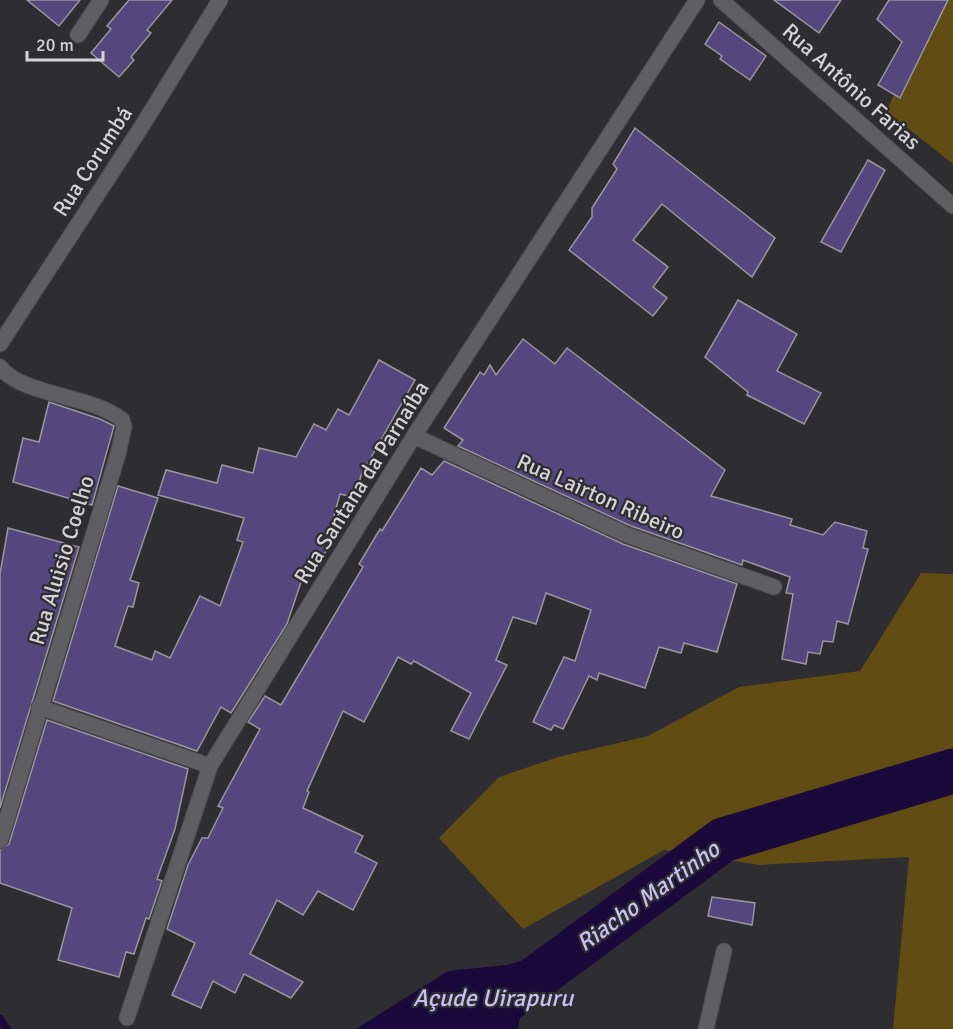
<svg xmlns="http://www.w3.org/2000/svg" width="953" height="1029" font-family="Signika,sans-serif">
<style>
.green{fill:#614c13}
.water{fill:#1b093b}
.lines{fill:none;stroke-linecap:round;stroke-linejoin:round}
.stream{stroke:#1b093b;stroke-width:8}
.river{stroke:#1b093b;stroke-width:45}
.building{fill:#53477e;stroke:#97979c;stroke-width:1.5}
.lane-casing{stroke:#4b4a4e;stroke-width:17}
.street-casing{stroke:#4b4a4e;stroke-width:17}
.lane{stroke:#5f5e63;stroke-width:15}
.street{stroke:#5f5e63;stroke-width:15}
.labels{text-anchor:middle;stroke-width:4.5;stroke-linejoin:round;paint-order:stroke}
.street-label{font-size:22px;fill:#d3d3d6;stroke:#2e2d31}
.water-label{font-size:24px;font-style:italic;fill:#c8bff3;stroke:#2e2d31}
</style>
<rect width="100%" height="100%" fill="#2e2d31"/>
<!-- green -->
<g class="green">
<path d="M 943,0 L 953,0 L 953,164 L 886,111 Z"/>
<path d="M 921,573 L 953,574 L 953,1029 L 893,1029 L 909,857 L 759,865 L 664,850 L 523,929 L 439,838 L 499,777 L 558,757 L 648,736 L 739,687 L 860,671 Z"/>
</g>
<!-- water -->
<path class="water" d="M 565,948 L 521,1012 L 518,1029 L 356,1029 L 448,971 L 507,965 Z"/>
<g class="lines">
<!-- stream -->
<path class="stream" d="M 0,1019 L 7,1029"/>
<!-- river -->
<path class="river" d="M 467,1029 L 723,840 L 953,771"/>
</g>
<!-- building -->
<g class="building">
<path d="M 27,0 L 80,0 L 59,26 Z"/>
<path d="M 129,0 L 172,0 L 147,30 L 151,33 L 131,57 L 134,60 L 119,77 L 91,53 L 111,29 L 107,26 Z"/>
<path d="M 774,0 L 841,0 L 819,33 Z"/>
<path d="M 889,0 L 948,0 L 900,98 L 878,85 L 902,42 L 877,19 Z"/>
<path d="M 719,22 L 766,56 L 750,80 L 720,59 L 722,56 L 705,44 Z"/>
<path d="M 635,128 L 775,238 L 752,277 L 662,204 L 633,240 L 668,267 L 653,287 L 667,298 L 653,316 L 569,250 L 592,217 L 592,208 L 617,169 L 613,164 Z"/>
<path d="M 868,160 L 885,170 L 841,252 L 821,242 Z"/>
<path d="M 738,300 L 797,334 L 777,371 L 821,393 L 804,424 L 747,395 L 748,392 L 705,357 Z"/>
<path d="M 523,339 L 555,364 L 567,348 L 725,470 L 711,496 L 792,519 L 790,525 L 823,535 L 835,522 L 867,531 L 863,548 L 868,549 L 848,624 L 837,621 L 833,642 L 823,641 L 820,654 L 808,652 L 806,664 L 782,659 L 793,594 L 786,593 L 790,577 L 743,560 L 742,565 L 631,526 L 458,446 L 463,440 L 444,428 L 480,372 L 484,375 L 490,365 L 496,375 Z"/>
<path d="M 379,360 L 415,380 L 361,475 L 356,498 L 340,494 L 327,541 L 330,542 L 320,564 L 308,561 L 287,624 L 231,713 L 221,707 L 197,751 L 53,701 L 118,486 L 158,498 L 130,580 L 139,583 L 133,607 L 128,606 L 115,646 L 152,660 L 155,651 L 170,658 L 200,596 L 220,606 L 243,542 L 237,540 L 244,518 L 158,495 L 166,470 L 217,483 L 222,465 L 253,473 L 259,448 L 296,457 L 314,424 L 326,430 L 338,409 L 349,415 Z"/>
<path d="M 49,402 L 100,419 L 114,426 L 92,505 L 13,482 L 23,438 L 39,442 Z"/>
<path d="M 444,461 L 623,544 L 737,584 L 717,652 L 684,643 L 681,653 L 659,647 L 645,688 L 599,673 L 597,680 L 589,676 L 563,729 L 554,725 L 551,730 L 533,722 L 564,657 L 575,661 L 591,610 L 546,593 L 536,624 L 513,617 L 496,660 L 507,665 L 469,739 L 451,731 L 471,693 L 414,661 L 411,664 L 398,657 L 364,722 L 343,711 L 307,791 L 309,792 L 303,808 L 363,836 L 355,852 L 377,863 L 353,910 L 318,891 L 303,915 L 277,900 L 250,954 L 303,982 L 291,998 L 244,974 L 235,993 L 213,981 L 201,1008 L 172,995 L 195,943 L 167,929 L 188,865 L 202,838 L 208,838 L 223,808 L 218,806 L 260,729 L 248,722 L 265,696 L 281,705 L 363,567 L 359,564 L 380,529 L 382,531 L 421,468 L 432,475 Z"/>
<path d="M 8,528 L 79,547 L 0,808 L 0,574 Z"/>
<path d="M 47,720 L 188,769 L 175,829 L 157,879 L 162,881 L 149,919 L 146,918 L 134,954 L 126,952 L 119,977 L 58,960 L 72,908 L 0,883 L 0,850 L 9,844 Z"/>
<path d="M 712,897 L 755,903 L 752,925 L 708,916 Z"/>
</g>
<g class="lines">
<defs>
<path id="lane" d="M 0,367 C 22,396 93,395 122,420"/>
<g id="street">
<path d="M 721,0 L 953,206"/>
<path d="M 78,35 L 101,0"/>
<path d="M 0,344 L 142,126 L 220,0"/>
<path d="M 414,436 L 627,535 L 774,587"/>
<path d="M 39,707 L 210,766"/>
<path d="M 0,841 L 118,454 L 124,427 L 122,420"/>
<path d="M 127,1018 L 210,766 L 414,436 L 697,0"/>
<path d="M 706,1029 L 724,951"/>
</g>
</defs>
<!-- lane casing -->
<use href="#lane" class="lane-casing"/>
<!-- street casing -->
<use href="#street" class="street-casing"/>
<!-- lane -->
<use href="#lane" class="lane"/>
<!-- street -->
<use href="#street" class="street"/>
</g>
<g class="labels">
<!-- street labels -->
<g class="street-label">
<text transform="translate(852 86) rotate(42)" y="8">Rua Antônio Farias</text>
<text transform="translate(92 161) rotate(-57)" y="8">Rua Corumbá</text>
<text transform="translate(361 482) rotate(-58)" y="8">Rua Santana da Parnaíba</text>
<text transform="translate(601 496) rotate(24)" y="8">Rua Lairton Ribeiro</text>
<text transform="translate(61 560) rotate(-73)" y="8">Rua Aluisio Coelho</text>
</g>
<!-- water labels -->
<g class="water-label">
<text transform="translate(648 896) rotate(-36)" y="8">Riacho Martinho</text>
<text x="493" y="1006">Açude Uirapuru</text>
</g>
</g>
<!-- scale -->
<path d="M27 51v9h76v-9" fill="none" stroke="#d3d3d6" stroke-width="3"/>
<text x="36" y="51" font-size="18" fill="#d3d3d6" stroke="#2e2d31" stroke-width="4.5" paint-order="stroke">20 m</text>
</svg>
